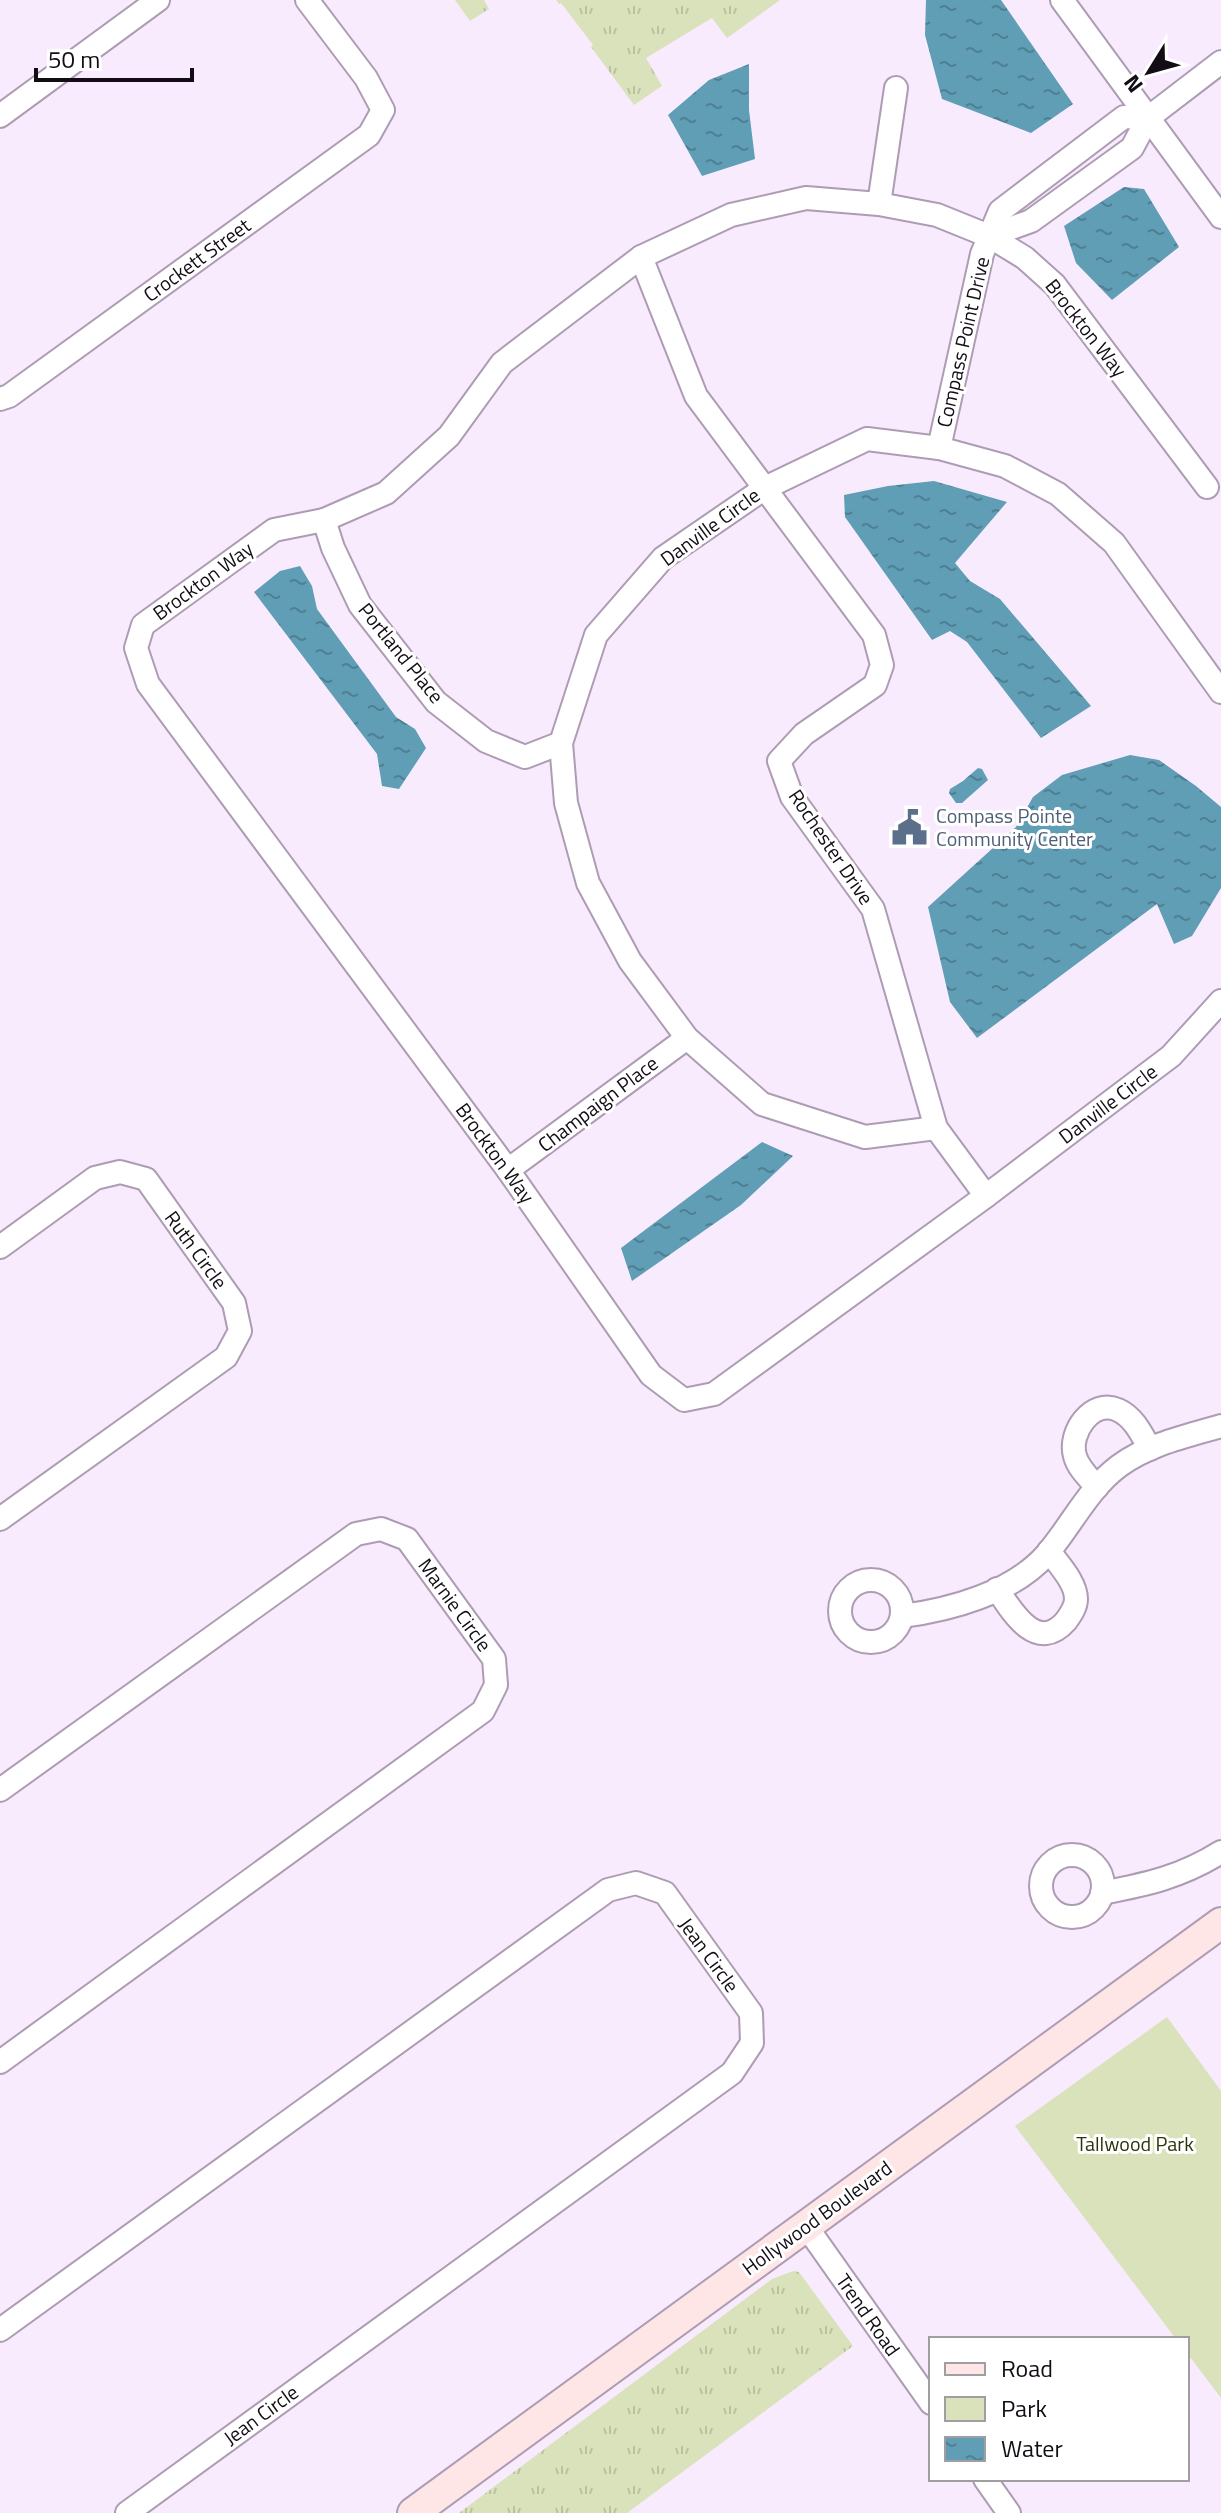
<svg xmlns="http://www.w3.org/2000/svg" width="1221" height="2513" font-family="'Titillium Web',sans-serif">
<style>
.grass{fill:url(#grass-tufts)}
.park{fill:#d9e2ba}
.water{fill:url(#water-ripples)}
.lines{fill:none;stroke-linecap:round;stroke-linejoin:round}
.street-casing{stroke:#ad9cb3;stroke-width:26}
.secondary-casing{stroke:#ad9cb3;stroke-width:34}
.street{stroke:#fff;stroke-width:22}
.secondary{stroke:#fee6e6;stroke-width:30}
.labels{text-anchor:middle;stroke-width:6;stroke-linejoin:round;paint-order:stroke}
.street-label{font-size:20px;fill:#120c14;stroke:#fff}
.service-label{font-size:20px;fill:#4e5e75;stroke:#fff;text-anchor:start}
.park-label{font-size:20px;fill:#2e340a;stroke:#fff}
</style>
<defs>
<pattern id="grass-tufts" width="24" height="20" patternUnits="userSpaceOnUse" patternTransform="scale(2)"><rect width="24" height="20" fill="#d9e2ba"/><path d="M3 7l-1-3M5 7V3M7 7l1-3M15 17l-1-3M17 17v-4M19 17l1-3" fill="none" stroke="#b9c19f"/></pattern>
<pattern id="water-ripples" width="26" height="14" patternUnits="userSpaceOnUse" patternTransform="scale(2)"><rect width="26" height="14" fill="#609eb6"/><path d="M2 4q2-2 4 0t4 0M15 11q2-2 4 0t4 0" fill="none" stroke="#4e7f93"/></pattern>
</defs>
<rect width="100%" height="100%" fill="#f9ebfe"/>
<!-- grass -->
<g class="grass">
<path d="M 455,0 L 484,0 L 489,9 L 470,21 Z"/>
<path d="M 556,0 L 780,0 L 727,38 L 712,18 L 646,58 L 662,86 L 634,105 L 591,47 L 593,45 L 561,3 L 559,4 Z"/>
<path d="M 793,2271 L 799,2272 L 853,2346 L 627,2513 L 459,2513 L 772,2279 Z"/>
</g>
<!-- park -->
<path class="park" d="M 1167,2017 L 1221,2091 L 1221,2398 L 1187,2353 L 1187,2339 L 1176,2339 L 1015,2126 Z"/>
<!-- water -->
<g class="water">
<path d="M 926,0 L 1001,0 L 1073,104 L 1031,133 L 942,99 L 925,35 Z"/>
<path d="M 749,64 L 749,110 L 755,159 L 702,176 L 668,115 L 709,80 Z"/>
<path d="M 1124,187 L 1144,189 L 1179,247 L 1112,300 L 1076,263 L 1064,226 Z"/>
<path d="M 934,481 L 1007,502 L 955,563 L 970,581 L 1000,599 L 1091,706 L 1041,738 L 967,642 L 950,631 L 932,640 L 845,517 L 844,495 L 888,486 Z"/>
<path d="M 300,566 L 312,586 L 317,609 L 396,717 L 415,729 L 426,748 L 399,789 L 382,786 L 377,754 L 254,592 L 280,571 Z"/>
<path d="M 1130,755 L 1159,760 L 1196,786 L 1221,807 L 1221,888 L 1192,936 L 1174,944 L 1157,904 L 977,1038 L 950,1002 L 928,907 L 1016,827 L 1033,797 L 1062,775 Z"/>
<path d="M 978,768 L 982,769 L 988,780 L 962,803 L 956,803 L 949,793 L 950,789 L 963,781 Z"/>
<path d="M 762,1142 L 793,1156 L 741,1205 L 632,1281 L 621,1248 Z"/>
</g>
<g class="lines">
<defs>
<g id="street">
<path d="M 1062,0 L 1221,217"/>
<path d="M 0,116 L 158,0"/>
<path d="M 879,204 L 896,88"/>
<path d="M 989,236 L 1031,221 L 1132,148 L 1148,118 L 1221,62"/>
<path d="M 641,257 L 696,396 L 874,635 L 882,665 L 875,685 L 804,734 L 779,761 L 792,797 L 873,909 L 936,1128 L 986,1196"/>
<path d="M 0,399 L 9,396 L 369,135 L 383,110 L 366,78 L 307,0"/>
<path d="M 939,448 L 982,254 L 1000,211 L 1124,117 L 1148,118"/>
<path d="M 1207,487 L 1055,285 L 1025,258 L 989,236 L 937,215 L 879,204 L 806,198 L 731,215 L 641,257 L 502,363 L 449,436 L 386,493 L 324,520 L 274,530 L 143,625 L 136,648 L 148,684 L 508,1170 L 651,1375 L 684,1400 L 714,1394 L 986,1196 L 1171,1056 L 1221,1001"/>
<path d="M 324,520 L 333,548 L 360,605 L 436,702 L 486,741 L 525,757 L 561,743"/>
<path d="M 936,1128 L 865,1137 L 762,1104 L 687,1038 L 630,961 L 588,883 L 566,803 L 561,743 L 596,635 L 663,558 L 765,488 L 867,439 L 939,448 L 1005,466 L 1058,494 L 1114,543 L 1221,692"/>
<path d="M 508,1170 L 687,1038"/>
<path d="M 0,1247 L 95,1178 L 120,1172 L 146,1179 L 234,1303 L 240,1331 L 226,1357 L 0,1519"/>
<path d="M 1097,1487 C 1089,1478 1078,1468 1075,1456 C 1068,1433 1092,1398 1118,1410 C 1134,1417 1142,1435 1150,1449"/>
<circle cx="871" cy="1611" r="31"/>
<path d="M 997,1589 C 1012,1612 1037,1654 1066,1621 C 1071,1614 1076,1607 1076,1599 C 1076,1582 1058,1564 1049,1551"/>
<path d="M 902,1616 C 950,1610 1012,1593 1046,1555 C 1071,1526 1088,1489 1119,1466 C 1149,1444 1187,1436 1221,1426"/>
<path d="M 0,1790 L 356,1534 L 381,1529 L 407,1539 L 494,1659 L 496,1685 L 483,1711 L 0,2062"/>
<circle cx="1072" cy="1886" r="31"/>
<path d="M 1102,1893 C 1148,1884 1181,1877 1221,1852"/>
<path d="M 806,2226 L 931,2403"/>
<path d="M 0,2330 L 608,1890 L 636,1883 L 665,1893 L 751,2013 L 752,2043 L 732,2073 L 127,2513"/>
<path d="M 985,2479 L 1009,2513"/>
</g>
<path id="secondary" d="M 413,2513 L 1221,1923"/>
</defs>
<!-- street casing -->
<use href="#street" class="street-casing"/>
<!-- secondary casing -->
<use href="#secondary" class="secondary-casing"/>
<!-- street -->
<use href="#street" class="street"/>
<!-- secondary -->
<use href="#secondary" class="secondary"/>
</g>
<!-- icons -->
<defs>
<symbol id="civic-bare" viewBox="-9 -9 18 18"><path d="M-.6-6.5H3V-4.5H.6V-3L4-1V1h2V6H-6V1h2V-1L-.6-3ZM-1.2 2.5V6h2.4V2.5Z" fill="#5c6f8a" stroke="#fff" stroke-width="2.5" paint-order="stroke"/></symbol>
</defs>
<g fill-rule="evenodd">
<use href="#civic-bare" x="884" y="802" width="51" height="51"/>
</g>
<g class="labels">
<!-- street labels -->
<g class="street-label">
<text transform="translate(197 260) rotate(-36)" y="7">Crockett Street</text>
<text transform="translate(1086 328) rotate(52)" y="7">Brockton Way</text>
<text transform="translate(963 342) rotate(-77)" y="7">Compass Point Drive</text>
<text transform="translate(710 527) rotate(-36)" y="7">Danville Circle</text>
<text transform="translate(203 581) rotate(-36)" y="7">Brockton Way</text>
<text transform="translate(401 653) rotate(51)" y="7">Portland Place</text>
<text transform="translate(831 847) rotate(56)" y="7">Rochester Drive</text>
<text transform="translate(598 1104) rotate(-37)" y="7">Champaign Place</text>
<text transform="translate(1108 1104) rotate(-37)" y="7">Danville Circle</text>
<text transform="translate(495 1153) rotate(54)" y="7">Brockton Way</text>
<text transform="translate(196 1250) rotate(54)" y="7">Ruth Circle</text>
<text transform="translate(455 1605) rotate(54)" y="7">Marnie Circle</text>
<text transform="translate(709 1955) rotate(54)" y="7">Jean Circle</text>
<text transform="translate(817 2218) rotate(-36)" y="7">Hollywood Boulevard</text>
<text transform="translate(868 2315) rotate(55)" y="7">Trend Road</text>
<text transform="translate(261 2415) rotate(-36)" y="7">Jean Circle</text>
</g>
<!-- service labels -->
<g class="service-label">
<text x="936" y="823">Compass Pointe<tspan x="936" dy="23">Community Center</tspan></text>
</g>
<!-- park labels -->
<g class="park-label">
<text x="1135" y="2151">Tallwood Park</text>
</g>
</g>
<!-- legend -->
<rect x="929" y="2337" width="260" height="144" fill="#ffffff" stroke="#a09ea1" stroke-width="2"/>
<rect x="945" y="2363" width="40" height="12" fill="#fee6e6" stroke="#a09ea1" stroke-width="2"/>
<text x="1001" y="2377" font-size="24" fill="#120c14">Road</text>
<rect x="945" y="2397" width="40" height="24" fill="#d9e2ba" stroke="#a09ea1" stroke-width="2"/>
<text x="1001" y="2417" font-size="24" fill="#120c14">Park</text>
<rect x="945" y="2437" width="40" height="24" fill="url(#water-ripples)" stroke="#a09ea1" stroke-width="2"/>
<text x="1001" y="2457" font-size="24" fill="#120c14">Water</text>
<!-- north arrow -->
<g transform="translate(1149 72) rotate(233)" stroke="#ffffff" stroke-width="6" paint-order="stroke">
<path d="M0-6L14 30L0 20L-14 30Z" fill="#120c14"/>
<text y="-12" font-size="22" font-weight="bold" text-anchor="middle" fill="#120c14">N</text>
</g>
<!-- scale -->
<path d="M36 68v12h156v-12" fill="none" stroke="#120c14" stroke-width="4"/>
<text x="48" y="68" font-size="24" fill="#120c14" stroke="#ffffff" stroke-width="6" paint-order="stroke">50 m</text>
</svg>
